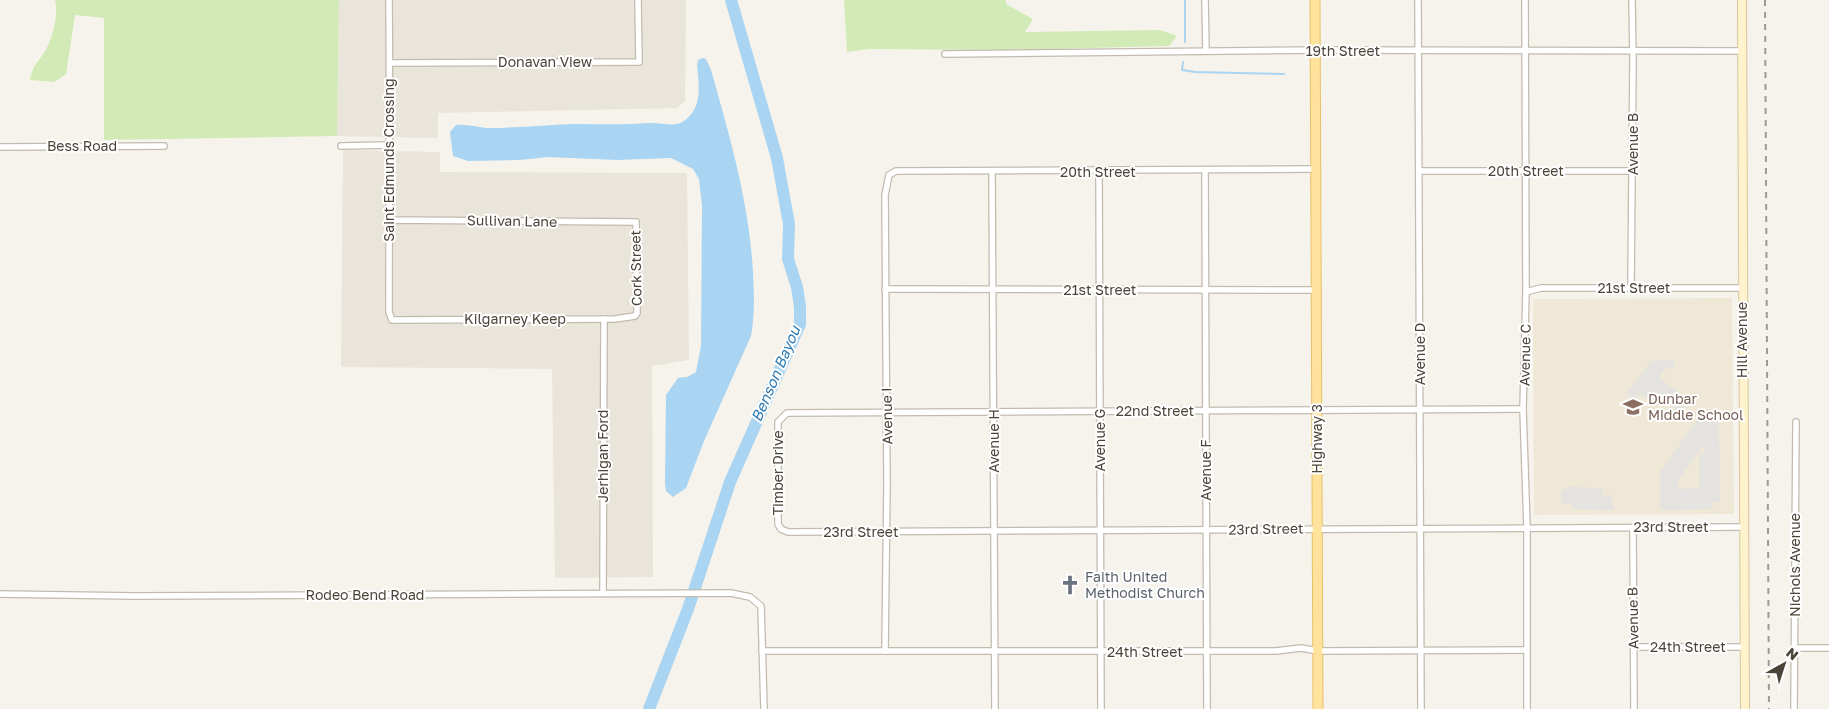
<svg xmlns="http://www.w3.org/2000/svg" width="1829" height="709" font-family="'Golos Text',sans-serif">
<style>
.residential{fill:#eae5da}
.education{fill:#efe8d6}
.green{fill:#d2eab5}
.parking{fill:#e5e3e0;fill-rule:evenodd}
.water{fill:#a9d4f2}
.lines{fill:none;stroke-linecap:round;stroke-linejoin:round}
.stream{stroke:#a9d4f2;stroke-width:2}
.river{stroke:#a9d4f2;stroke-width:12}
.street-casing{stroke:#c2bbae;stroke-width:8}
.secondary-casing{stroke:#d6c79b;stroke-width:10}
.primary-casing{stroke:#e6c16a;stroke-width:11}
.street{stroke:#fff;stroke-width:5.5}
.secondary{stroke:#fff3cd;stroke-width:8}
.primary{stroke:#ffe39c;stroke-width:9}
.rail{stroke:#9a9a9a;stroke-width:2;stroke-dasharray:6 6;stroke-linecap:butt}
.labels{text-anchor:middle;stroke-width:4;stroke-linejoin:round;paint-order:stroke}
.street-label{font-size:14px;fill:#4b4439;stroke:#fff}
.education-label{font-size:14px;fill:#785e54;stroke:#fff;text-anchor:start}
.worship-label{font-size:14px;fill:#5b616d;stroke:#fff;text-anchor:start}
.water-label{font-size:15px;font-style:italic;fill:#2e7ab2;stroke:#fff}
</style>
<rect width="100%" height="100%" fill="#f6f3ec"/>
<!-- residential -->
<g class="residential">
<path d="M 339,0 L 686,0 L 685,101 L 677,108 L 438,113 L 438,138 L 337,136 Z"/>
<path d="M 343,150 L 440,152 L 440,172 L 687,173 L 689,360 L 652,366 L 653,577 L 555,578 L 552,369 L 341,367 Z"/>
</g>
<!-- education -->
<path class="education" d="M 1732,298 L 1734,514 L 1534,515 L 1533,299 Z"/>
<!-- green -->
<g class="green">
<path d="M 55,0 L 339,0 L 337,136 L 104,140 L 104,18 L 75,15 L 66,74 L 54,82 L 30,80 C 33,65 36,65 44,53 C 52,40 59,15 55,0 Z"/>
<path d="M 844,0 L 1006,0 L 1006,4 L 1033,19 L 1025,32 L 1160,30 L 1177,36 L 1169,46 L 1001,50 L 869,49 L 847,52 Z"/>
</g>
<!-- parking -->
<g class="parking">
<path d="M 1674,360 L 1674,367 L 1664,369 L 1659,378 L 1691,401 L 1682,413 L 1657,396 L 1652,402 L 1639,394 L 1635,399 L 1626,394 L 1651,361 Z"/>
<path d="M 1698,418 L 1704,421 L 1719,420 L 1720,501 L 1713,502 L 1713,509 L 1660,510 L 1660,473 ZM 1704,444 L 1705,453 L 1699,455 L 1699,488 L 1678,489 L 1678,481 Z"/>
<path d="M 1570,486 L 1603,489 L 1603,496 L 1611,495 L 1614,510 L 1572,509 L 1572,504 L 1561,503 L 1561,489 L 1568,489 Z"/>
</g>
<!-- water -->
<path class="water" d="M 703,58 L 706,59 L 711,70 C 730,137 749,202 753,272 C 754,294 755,314 751,336 L 704,441 L 686,488 L 673,497 L 666,491 L 665,483 L 666,395 L 678,378 L 687,377 L 696,372 L 701,346 L 702,206 L 699,179 L 693,169 L 671,158 L 617,160 L 548,157 L 520,160 L 468,161 L 453,156 L 450,132 L 456,125 C 467,124 476,127 486,128 C 515,128 545,125 574,124 C 600,124 624,125 650,123 C 661,122 674,128 684,121 C 703,107 699,86 697,65 L 698,60 Z"/>
<g class="lines">
<!-- stream -->
<g class="stream">
<path d="M 1185,0 L 1185,42"/>
<path d="M 1183,62 L 1182,70 L 1195,72 L 1284,74"/>
</g>
<!-- river -->
<path class="river" d="M 649,709 L 688,609 L 730,482 L 800,324 L 800,307 L 797,287 L 788,259 L 789,224 L 777,158 L 731,0"/>
<defs>
<g id="street">
<path d="M 1205,0 L 1206,51"/>
<path d="M 1418,0 L 1421,709"/>
<path d="M 1525,0 L 1526,292 L 1523,409 L 1527,527 L 1527,709"/>
<path d="M 945,54 L 1317,50 L 1742,51"/>
<path d="M 390,63 L 639,62 L 638,0"/>
<path d="M 341,146 L 389,145"/>
<path d="M 0,147 L 164,146"/>
<path d="M 1099,171 L 1101,709"/>
<path d="M 1205,171 L 1207,709"/>
<path d="M 1419,171 L 1633,171"/>
<path d="M 992,172 L 995,709"/>
<path d="M 389,220 L 636,222 L 637,313 L 635,316 L 615,319 L 392,320 L 389,312 C 389,208 390,104 389,0"/>
<path d="M 1631,288 L 1633,59 L 1632,0"/>
<path d="M 885,289 L 1316,290"/>
<path d="M 1526,292 L 1541,288 L 1742,288"/>
<path d="M 1523,409 L 787,413 L 778,422 L 778,524 L 781,529 L 788,532 L 1743,527"/>
<path d="M 1633,528 L 1634,709"/>
<path d="M 603,593 L 604,319"/>
<path d="M 0,594 L 135,596 L 731,593 L 750,597 L 761,606 L 764,709"/>
<path d="M 1634,647 L 1743,647"/>
<path d="M 1795,648 L 1829,648"/>
<path d="M 762,651 L 1276,651 L 1301,648 L 1318,651 L 1526,650"/>
<path d="M 885,651 L 887,483 L 885,195 L 889,175 L 896,171 L 1314,169"/>
<path d="M 1794,709 L 1796,422"/>
</g>
<path id="secondary" d="M 1742,0 L 1745,709"/>
<path id="primary" d="M 1315,0 L 1318,709"/>
</defs>
<!-- street casing -->
<use href="#street" class="street-casing"/>
<!-- secondary casing -->
<use href="#secondary" class="secondary-casing"/>
<!-- primary casing -->
<use href="#primary" class="primary-casing"/>
<!-- street -->
<use href="#street" class="street"/>
<!-- secondary -->
<use href="#secondary" class="secondary"/>
<!-- primary -->
<use href="#primary" class="primary"/>
<!-- rail -->
<path class="rail" d="M 1765,0 L 1769,709"/>
</g>
<!-- icons -->
<defs>
<symbol id="school-bare" viewBox="-9 -9 18 18"><path d="M0-5L7-2L0 1L-7-2ZM-4 1L0 2.5L4 1V4Q0 6-4 4Z" fill="#8d6e63" stroke="#fff" stroke-width="2.5" paint-order="stroke"/></symbol>
<symbol id="church-bare" viewBox="-9 -9 18 18"><path d="M-1.2-6h2.4v3.5h3.3v2.4h-3.3V6h-2.4V-.1h-3.3v-2.4h3.3Z" fill="#6b7280" stroke="#fff" stroke-width="2.5" paint-order="stroke"/></symbol>
</defs>
<g fill-rule="evenodd">
<use href="#school-bare" x="1619" y="393" width="28" height="28"/>
<use href="#church-bare" x="1056" y="571" width="28" height="28"/>
</g>
<g class="labels">
<!-- street labels -->
<g class="street-label">
<text x="1343" y="56">19th Street</text>
<text x="545" y="67">Donavan View</text>
<text transform="translate(1633 144) rotate(-90)" y="5">Avenue B</text>
<text x="82" y="151">Bess Road</text>
<text transform="translate(389 160) rotate(-90)" y="5">Saint Edmunds Crossing</text>
<text x="1526" y="176">20th Street</text>
<text x="1098" y="177">20th Street</text>
<text transform="translate(512 221) rotate(1)" y="5">Sullivan Lane</text>
<text transform="translate(636 268) rotate(-91)" y="5">Cork Street</text>
<text x="1634" y="293">21st Street</text>
<text x="1100" y="295">21st Street</text>
<text x="515" y="324">Kilgarney Keep</text>
<text transform="translate(1742 340) rotate(-90)" y="5">Hill Avenue</text>
<text transform="translate(1420 354) rotate(-90)" y="5">Avenue D</text>
<text transform="translate(1525 355) rotate(-89)" y="5">Avenue C</text>
<text x="1155" y="416">22nd Street</text>
<text transform="translate(887 416) rotate(-91)" y="5">Avenue I</text>
<text transform="translate(1317 439) rotate(-90)" y="5">Highway 3</text>
<text transform="translate(1100 440) rotate(-90)" y="5">Avenue G</text>
<text transform="translate(994 441) rotate(-90)" y="5">Avenue H</text>
<text transform="translate(603 456) rotate(-90)" y="5">Jerhigan Ford</text>
<text transform="translate(1206 470) rotate(-90)" y="5">Avenue F</text>
<text transform="translate(778 473) rotate(-90)" y="5">Timber Drive</text>
<text x="1671" y="532">23rd Street</text>
<text transform="translate(1266 529) rotate(-1)" y="5">23rd Street</text>
<text x="861" y="537">23rd Street</text>
<text transform="translate(1795 565) rotate(-90)" y="5">Nichols Avenue</text>
<text x="365" y="600">Rodeo Bend Road</text>
<text transform="translate(1633 618) rotate(-91)" y="5">Avenue B</text>
<text x="1688" y="652">24th Street</text>
<text x="1145" y="657">24th Street</text>
</g>
<!-- education labels -->
<g class="education-label">
<text x="1648" y="404">Dunbar<tspan x="1648" dy="16">Middle School</tspan></text>
</g>
<!-- worship labels -->
<g class="worship-label">
<text x="1085" y="582">Faith United<tspan x="1085" dy="16">Methodist Church</tspan></text>
</g>
<!-- water labels -->
<g class="water-label">
<text transform="translate(776 374) rotate(-67)" y="5">Benson Bayou</text>
</g>
</g>
<!-- north arrow -->
<g transform="translate(1784 664) rotate(39)" stroke="#ffffff" stroke-width="4" paint-order="stroke">
<path d="M0-4L9 19L0 12L-9 19Z" fill="#4b4439"/>
<text y="-8" font-size="14" font-weight="bold" text-anchor="middle" fill="#4b4439">N</text>
</g>
</svg>
